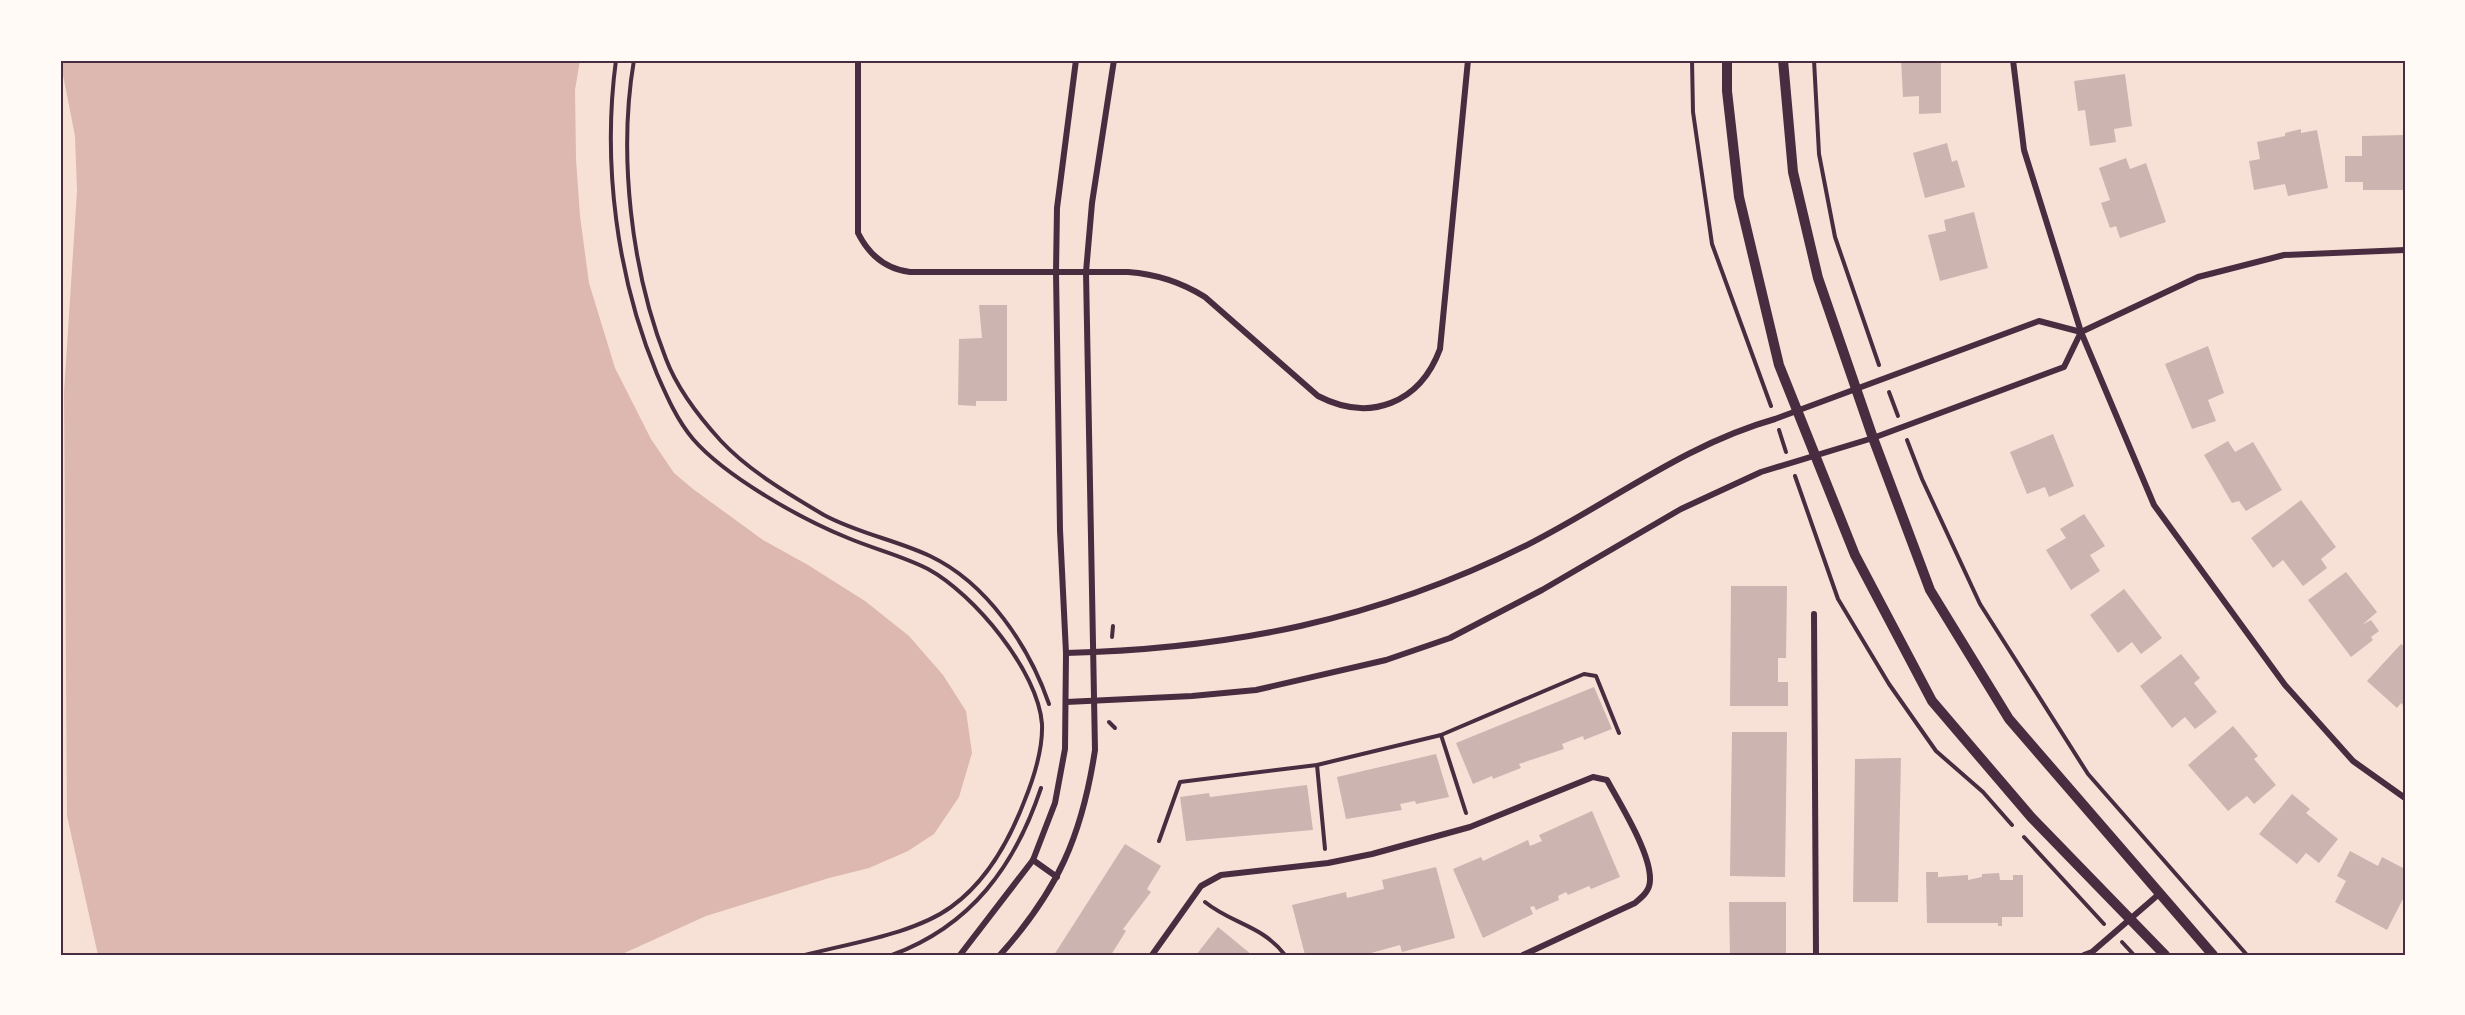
<svg xmlns="http://www.w3.org/2000/svg" width="2465" height="1015" font-family="'Exo 2',sans-serif">
<style>
.water{fill:#dcb8b0}
.building{fill:#ccb4b1}
.lines{fill:none;stroke-linecap:round;stroke-linejoin:round}
.path{stroke:#4a2c40;stroke-width:4}
.minor{stroke:#4a2c40;stroke-width:6}
.tertiary{stroke:#4a2c40;stroke-width:10}
.neatline{fill:none;stroke:#4a2c40;stroke-width:2}
</style>
<rect width="100%" height="100%" fill="#f7e1d7"/>
<!-- water -->
<path class="water" d="M 60,60 L 580,60 L 575,90 L 576,159 L 580,216 L 589,283 L 615,368 L 651,439 L 674,473 L 693,489 L 763,540 L 808,565 L 865,601 L 909,636 L 943,675 L 966,711 L 972,753 L 959,797 L 934,834 L 908,851 L 869,868 L 829,878 L 706,916 L 620,955 L 98,955 L 67,816 L 64,392 L 77,191 L 75,136 Z"/>
<!-- building -->
<g class="building">
<path d="M 1901,60 L 1941,60 L 1941,113 L 1919,114 L 1919,96 L 1903,97 Z"/>
<path d="M 2125,74 L 2132,126 L 2114,129 L 2116,142 L 2090,146 L 2085,110 L 2078,111 L 2074,81 Z"/>
<path d="M 2301,129 L 2301,133 L 2317,130 L 2328,188 L 2288,196 L 2285,184 L 2254,190 L 2249,161 L 2260,159 L 2257,142 L 2285,136 L 2285,133 Z"/>
<path d="M 2405,135 L 2405,190 L 2363,190 L 2363,182 L 2345,182 L 2345,156 L 2362,156 L 2362,136 Z"/>
<path d="M 1947,143 L 1952,162 L 1957,160 L 1965,187 L 1925,198 L 1913,153 Z"/>
<path d="M 2126,158 L 2130,169 L 2146,163 L 2166,222 L 2120,238 L 2116,226 L 2110,228 L 2101,203 L 2110,200 L 2099,168 Z"/>
<path d="M 1974,212 L 1988,268 L 1940,281 L 1928,235 L 1946,231 L 1944,220 Z"/>
<path d="M 979,305 L 1007,305 L 1007,401 L 976,401 L 976,406 L 958,405 L 959,339 L 982,338 Z"/>
<path d="M 2208,346 L 2224,393 L 2208,400 L 2216,421 L 2192,429 L 2165,364 Z"/>
<path d="M 2053,434 L 2074,486 L 2049,497 L 2045,487 L 2027,494 L 2010,452 Z"/>
<path d="M 2228,441 L 2235,452 L 2253,442 L 2282,490 L 2246,511 L 2239,501 L 2232,503 L 2204,455 Z"/>
<path d="M 2301,500 L 2336,547 L 2321,559 L 2327,568 L 2303,586 L 2283,560 L 2273,568 L 2251,538 Z"/>
<path d="M 2084,514 L 2105,546 L 2090,555 L 2100,571 L 2071,590 L 2046,550 L 2066,538 L 2060,529 Z"/>
<path d="M 2346,572 L 2377,612 L 2362,625 L 2371,620 L 2379,631 L 2371,637 L 2373,640 L 2351,657 L 2308,600 Z"/>
<path d="M 1731,586 L 1787,586 L 1786,658 L 1778,658 L 1778,682 L 1788,682 L 1788,706 L 1730,706 Z"/>
<path d="M 2124,589 L 2162,638 L 2141,654 L 2132,642 L 2118,653 L 2090,615 Z"/>
<path d="M 2401,644 L 2405,647 L 2405,707 L 2401,703 L 2397,708 L 2367,681 Z"/>
<path d="M 2181,654 L 2200,678 L 2194,683 L 2217,712 L 2195,729 L 2185,717 L 2172,728 L 2140,686 Z"/>
<path d="M 1594,687 L 1612,729 L 1584,740 L 1583,736 L 1562,744 L 1564,749 L 1519,764 L 1521,768 L 1493,779 L 1492,776 L 1473,784 L 1456,743 Z"/>
<path d="M 2233,726 L 2258,756 L 2254,759 L 2276,785 L 2254,804 L 2247,796 L 2228,811 L 2188,765 Z"/>
<path d="M 1732,732 L 1787,732 L 1785,877 L 1730,876 Z"/>
<path d="M 1436,754 L 1449,797 L 1416,804 L 1415,801 L 1400,804 L 1402,810 L 1346,819 L 1337,777 Z"/>
<path d="M 1898,758 L 1901,758 L 1898,902 L 1853,902 L 1855,759 Z"/>
<path d="M 1307,785 L 1313,830 L 1186,841 L 1180,797 L 1209,793 L 1210,797 Z"/>
<path d="M 2292,794 L 2310,809 L 2306,813 L 2338,839 L 2319,863 L 2306,853 L 2297,864 L 2259,834 Z"/>
<path d="M 1592,811 L 1620,877 L 1591,889 L 1589,886 L 1568,895 L 1566,892 L 1558,896 L 1559,900 L 1536,910 L 1534,906 L 1530,907 L 1533,914 L 1483,938 L 1453,869 L 1481,857 L 1483,861 L 1528,840 L 1530,846 L 1542,841 L 1539,835 Z"/>
<path d="M 1125,844 L 1161,866 L 1147,889 L 1151,892 L 1123,929 L 1126,931 L 1111,955 L 1054,955 Z"/>
<path d="M 2350,851 L 2378,866 L 2382,857 L 2405,869 L 2405,895 L 2387,930 L 2335,902 L 2346,881 L 2337,876 Z"/>
<path d="M 1436,867 L 1455,938 L 1402,952 L 1400,945 L 1364,955 L 1305,955 L 1292,905 L 1346,892 L 1347,898 L 1384,889 L 1382,880 Z"/>
<path d="M 1926,872 L 1938,872 L 1938,877 L 1968,875 L 1968,880 L 1982,877 L 1982,874 L 1999,873 L 2000,880 L 2013,880 L 2013,875 L 2023,875 L 2023,917 L 2002,917 L 2002,926 L 1998,926 L 1998,923 L 1927,923 Z"/>
<path d="M 1729,902 L 1786,902 L 1786,955 L 1730,955 Z"/>
<path d="M 1218,927 L 1252,955 L 1196,955 Z"/>
</g>
<g class="lines">
<!-- path -->
<g class="path">
<path d="M 616,60 C 602,164 617,278 657,374 C 667,397 677,420 693,439 C 726,477 801,519 848,538 C 874,549 903,556 928,569 C 974,594 1038,671 1042,724 C 1043,749 1033,780 1024,802 C 1009,841 986,882 951,907 C 914,934 850,943 805,955"/>
<path d="M 634,60 C 618,154 631,270 666,359 C 677,388 700,418 721,441 C 749,471 790,495 824,515 C 857,533 896,540 930,556 C 987,583 1029,646 1049,704"/>
<path d="M 1692,60 L 1693,112 L 1712,244 L 1771,406"/>
<path d="M 1814,60 L 1819,154 L 1835,237 L 1879,365"/>
<path d="M 1889,392 L 1898,416"/>
<path d="M 1779,430 L 1786,452"/>
<path d="M 1907,440 L 1922,479 L 1980,604 L 2088,774 L 2247,955"/>
<path d="M 1795,476 L 1838,599 L 1889,684 L 1936,751 L 1983,792 L 2012,825"/>
<path d="M 1112,637 L 1113,626"/>
<path d="M 1109,722 L 1115,728"/>
<path d="M 1441,735 L 1466,813"/>
<path d="M 1317,765 L 1325,849"/>
<path d="M 2024,837 L 2104,924"/>
<path d="M 1159,841 L 1180,782 L 1317,765 L 1441,735 L 1584,674 L 1596,676 L 1619,733"/>
<path d="M 1205,902 C 1232,924 1262,925 1285,955"/>
<path d="M 2122,942 L 2134,955"/>
<path d="M 892,955 C 971,926 1015,866 1041,788"/>
</g>
<!-- minor -->
<g class="minor">
<path d="M 858,60 L 858,233 C 869,255 885,269 910,272 L 1128,272 C 1156,274 1181,282 1205,297 L 1318,396 C 1370,423 1420,403 1440,349 L 1468,60"/>
<path d="M 2013,60 L 2024,150 L 2081,332 L 2154,505 L 2285,685 L 2353,761 L 2405,798"/>
<path d="M 1814,614 L 1816,955"/>
<path d="M 1066,653 C 1231,649 1376,620 1525,546 C 1609,504 1683,445 1775,419 L 2039,321 L 2081,332"/>
<path d="M 1066,702 L 1192,696 L 1256,690 L 1386,660 L 1450,638 L 1542,590 L 1681,509 L 1761,472 L 1873,438 L 2064,367 L 2081,332 L 2198,277 L 2284,255 L 2405,250"/>
<path d="M 1033,860 L 1057,877"/>
<path d="M 960,955 L 1033,860 L 1055,803 L 1065,749 L 1066,653 L 1060,530 L 1056,272 L 1057,208 L 1076,60"/>
<path d="M 1000,955 C 1058,890 1082,836 1095,750 L 1086,272 L 1092,203 L 1114,60"/>
<path d="M 1152,955 L 1201,886 L 1221,875 L 1328,863 L 1372,854 L 1470,827 L 1593,777 L 1607,780 C 1620,804 1651,853 1650,880 C 1650,891 1642,897 1635,903 L 1523,955"/>
<path d="M 2084,955 L 2092,952 L 2159,894"/>
</g>
<!-- tertiary -->
<g class="tertiary">
<path d="M 1727,60 L 1727,91 L 1739,197 L 1779,365 L 1855,555 L 1932,701 L 2031,817 L 2165,955"/>
<path d="M 1783,60 L 1793,172 L 1818,278 L 1873,438 L 1930,590 L 2009,719 L 2213,955"/>
</g>
</g>
<!-- border -->
<rect width="2465" height="1015" fill="none" stroke="#fffaf5" stroke-width="123"/>
<rect x="62" y="62" width="2342" height="892" class="neatline"/>
</svg>
